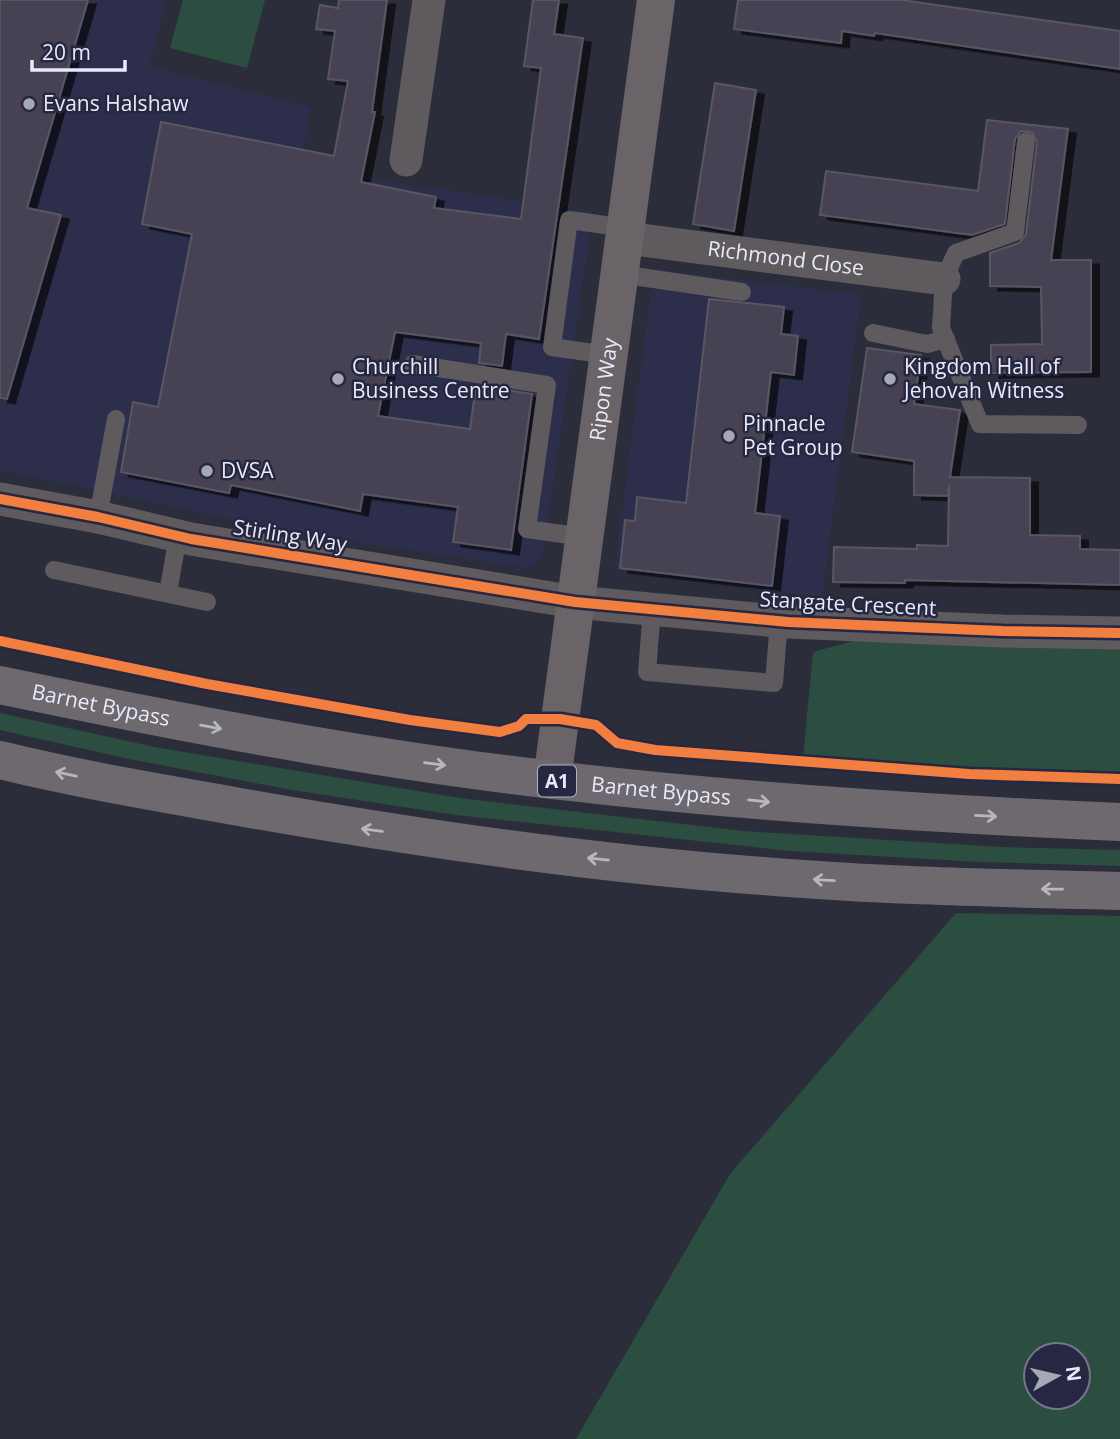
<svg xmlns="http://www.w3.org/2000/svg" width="1120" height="1439" font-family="'Open Sans',sans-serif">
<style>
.built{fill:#2c2e4b}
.green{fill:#2c4e40;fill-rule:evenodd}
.building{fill:#464353;stroke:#585763;stroke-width:2;filter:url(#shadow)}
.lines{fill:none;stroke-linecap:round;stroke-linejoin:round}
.lane{stroke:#5e5a5d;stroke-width:18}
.street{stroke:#5e5a5d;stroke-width:33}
.secondary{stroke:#6a6468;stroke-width:38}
.highway{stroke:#6e696e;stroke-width:38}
.cycleway-casing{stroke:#262841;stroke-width:15}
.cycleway{stroke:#f27e40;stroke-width:10}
.oneway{stroke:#b7b6c3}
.poi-dot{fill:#a6a8b8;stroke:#262841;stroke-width:2.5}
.labels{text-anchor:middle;stroke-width:5;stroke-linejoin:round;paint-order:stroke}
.shield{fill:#262841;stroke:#aeb0c3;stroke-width:2}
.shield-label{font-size:19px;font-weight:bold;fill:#e8eafb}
.poi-label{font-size:21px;fill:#e8eafb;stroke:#262841;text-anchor:start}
.street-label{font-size:21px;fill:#e8eafb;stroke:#262841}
</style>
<defs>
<filter id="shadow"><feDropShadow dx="8" dy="4.5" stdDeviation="0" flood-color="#0009"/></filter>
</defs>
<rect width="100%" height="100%" fill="#2c2d3b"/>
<!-- built -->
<g class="built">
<path d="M 0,0 L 167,0 L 149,66 L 311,107 L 301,168 L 593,212 L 543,553 L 531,568 L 387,547 L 263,526 L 0,470 Z"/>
<path d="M 654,269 L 861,295 L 822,598 L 614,571 Z"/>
</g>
<!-- green -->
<g class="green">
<path d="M 183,0 L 265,0 L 247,68 L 170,48 Z"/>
<path d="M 861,639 L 1120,645 L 1120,773 L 919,766 L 803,758 L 813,652 Z"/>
<path d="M 0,713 L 159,748 L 459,798 L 743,831 L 1001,847 L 1120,850 L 1120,866 L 979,862 L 791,851 L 456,815 L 292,790 L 129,759 L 0,730 Z"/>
<path d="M 956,913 L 1120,916 L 1120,1439 L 576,1439 L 730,1174 ZM 1036,1355 L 1078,1355 L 1078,1397 L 1036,1397 Z"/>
</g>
<!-- building -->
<g class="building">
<path d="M 0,0 L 88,0 L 27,208 L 61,215 L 7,399 L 0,398 Z"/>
<path d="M 339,0 L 387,0 L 372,112 L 375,112 L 361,182 L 436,197 L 434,208 L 521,219 L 541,68 L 524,66 L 533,0 L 559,0 L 554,34 L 583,38 L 539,339 L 506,334 L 502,366 L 479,363 L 481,343 L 395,332 L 378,416 L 470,429 L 476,385 L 532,394 L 511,550 L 453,542 L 458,507 L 363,494 L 360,511 L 231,485 L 229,493 L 121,472 L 133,402 L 158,407 L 192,234 L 142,224 L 161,122 L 334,156 L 348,81 L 328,79 L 335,31 L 316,29 L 320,5 L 338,8 Z"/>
<path d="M 738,0 L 901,0 L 1120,31 L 1120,69 L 875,33 L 874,36 L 842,31 L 841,43 L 734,29 Z"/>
<path d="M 715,83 L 756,90 L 734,231 L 693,224 Z"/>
<path d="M 987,120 L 1068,129 L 1051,260 L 1091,260 L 1091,372 L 991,373 L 991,345 L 1042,344 L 1041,287 L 990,286 L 990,253 L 1019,243 L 1026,234 L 1037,142 L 1032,132 L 1021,131 L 1015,139 L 1005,224 L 972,235 L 820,215 L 826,171 L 978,191 Z"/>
<path d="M 709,299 L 784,307 L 781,334 L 798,336 L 794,375 L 771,372 L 755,513 L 780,516 L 772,586 L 620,568 L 625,520 L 635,521 L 637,497 L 686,503 Z"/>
<path d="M 867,348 L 921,355 L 914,404 L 960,410 L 950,477 L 1030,478 L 1030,535 L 1080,536 L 1080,549 L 1120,550 L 1120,585 L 905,580 L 905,583 L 833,582 L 834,547 L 917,549 L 917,545 L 948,546 L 949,485 L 948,496 L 914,495 L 914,461 L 852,452 Z"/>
</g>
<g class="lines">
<!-- lane -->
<g class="lane">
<path d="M 1026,141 L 1015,232 L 956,253 L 944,279 L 941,328 L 980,424 L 1078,425"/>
<path d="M 620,274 L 742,292"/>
<path d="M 873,333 L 927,344 L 946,339"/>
<path d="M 608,355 L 552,347 L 569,220 L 627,228"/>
<path d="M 413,364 L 547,385 L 527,529 L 584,537"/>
<path d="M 98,517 L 116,419"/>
<path d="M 54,570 L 207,602"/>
<path d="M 168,593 L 178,536"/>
<path d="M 652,609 L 647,672 L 774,683 L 779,621"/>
</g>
<!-- street -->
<g class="street">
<path d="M 406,160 L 429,0"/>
<path id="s1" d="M 626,238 L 944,279"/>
<path d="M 0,499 L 98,517 L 191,539 L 575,602 L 788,622 L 1002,631 L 1120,633"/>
</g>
<!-- secondary -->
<path class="secondary" id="s2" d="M 552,780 L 656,0"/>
<!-- highway -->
<g class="highway">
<path id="s3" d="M 0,685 C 183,723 368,759 554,780 C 742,802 931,814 1120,822"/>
<path d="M 0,760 C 77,779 156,792 234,806 C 409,837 586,863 763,876 C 882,886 1001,888 1120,891"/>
</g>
<defs>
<g id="cycleway">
<path d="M 0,499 L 98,517 L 191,539 L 575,602 L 788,622 L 1002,631 L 1120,633"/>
<path d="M 0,641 L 207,684 L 410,720 L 500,732 L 519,726 L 526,719 L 560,719 L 596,725 L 617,743 L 655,750 L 969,774 L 1120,779"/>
</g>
</defs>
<!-- cycleway casing -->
<use href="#cycleway" class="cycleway-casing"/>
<!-- cycleway -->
<use href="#cycleway" class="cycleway"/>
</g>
<!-- one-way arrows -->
<defs><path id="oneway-shaft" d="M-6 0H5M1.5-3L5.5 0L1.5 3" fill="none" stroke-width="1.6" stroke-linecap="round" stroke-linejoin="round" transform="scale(1.75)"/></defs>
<g class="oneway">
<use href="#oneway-shaft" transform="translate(211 727) rotate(10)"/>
<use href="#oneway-shaft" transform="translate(435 764) rotate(8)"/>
<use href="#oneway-shaft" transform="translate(66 774) rotate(-168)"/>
<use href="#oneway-shaft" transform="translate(759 801) rotate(6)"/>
<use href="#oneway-shaft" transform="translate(986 816) rotate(3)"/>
<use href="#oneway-shaft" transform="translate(372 830) rotate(-172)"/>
<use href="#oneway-shaft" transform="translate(598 859) rotate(-174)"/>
<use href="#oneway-shaft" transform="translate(824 880) rotate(-177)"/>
<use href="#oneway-shaft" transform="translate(1052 889) rotate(-179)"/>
</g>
<!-- markers -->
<g class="poi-dot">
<circle cx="29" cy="104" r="7"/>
<circle cx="338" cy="379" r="7"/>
<circle cx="890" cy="379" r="7"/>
<circle cx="729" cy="436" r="7"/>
<circle cx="207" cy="471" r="7"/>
</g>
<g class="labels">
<!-- shield labels -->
<rect class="shield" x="538" y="765.5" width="38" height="31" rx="5"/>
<g class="shield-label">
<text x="557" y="788">A1</text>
</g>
<!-- poi labels -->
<g class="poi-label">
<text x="43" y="111">Evans Halshaw</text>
<text x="352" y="374">Churchill<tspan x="352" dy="24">Business Centre</tspan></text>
<text x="904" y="374">Kingdom Hall of<tspan x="904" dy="24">Jehovah Witness</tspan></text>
<text x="743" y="431">Pinnacle<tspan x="743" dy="24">Pet Group</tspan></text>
<text x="221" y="478">DVSA</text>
</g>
<!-- street labels -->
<g class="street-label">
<text dy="7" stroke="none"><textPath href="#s1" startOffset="161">Richmond Close</textPath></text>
<text dy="7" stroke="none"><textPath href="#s2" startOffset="394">Ripon Way</textPath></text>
<text transform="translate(290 536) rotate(9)" y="7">Stirling Way</text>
<text transform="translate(848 604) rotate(3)" y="7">Stangate Crescent</text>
<text dy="7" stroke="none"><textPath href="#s3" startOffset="103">Barnet Bypass</textPath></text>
<text dy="7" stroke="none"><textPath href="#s3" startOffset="670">Barnet Bypass</textPath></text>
</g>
</g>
<!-- north arrow -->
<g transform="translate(1057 1376) rotate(82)"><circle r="33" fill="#262841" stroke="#74768b" stroke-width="2"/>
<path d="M0-5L12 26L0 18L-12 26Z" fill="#a6a8b8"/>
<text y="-10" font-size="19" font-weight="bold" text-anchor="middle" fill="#e8eafb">N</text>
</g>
<!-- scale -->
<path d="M32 60v10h93v-10" fill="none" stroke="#e8eafb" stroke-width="3.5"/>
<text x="42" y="60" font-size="21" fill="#e8eafb" stroke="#262841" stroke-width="5" paint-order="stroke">20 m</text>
</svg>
